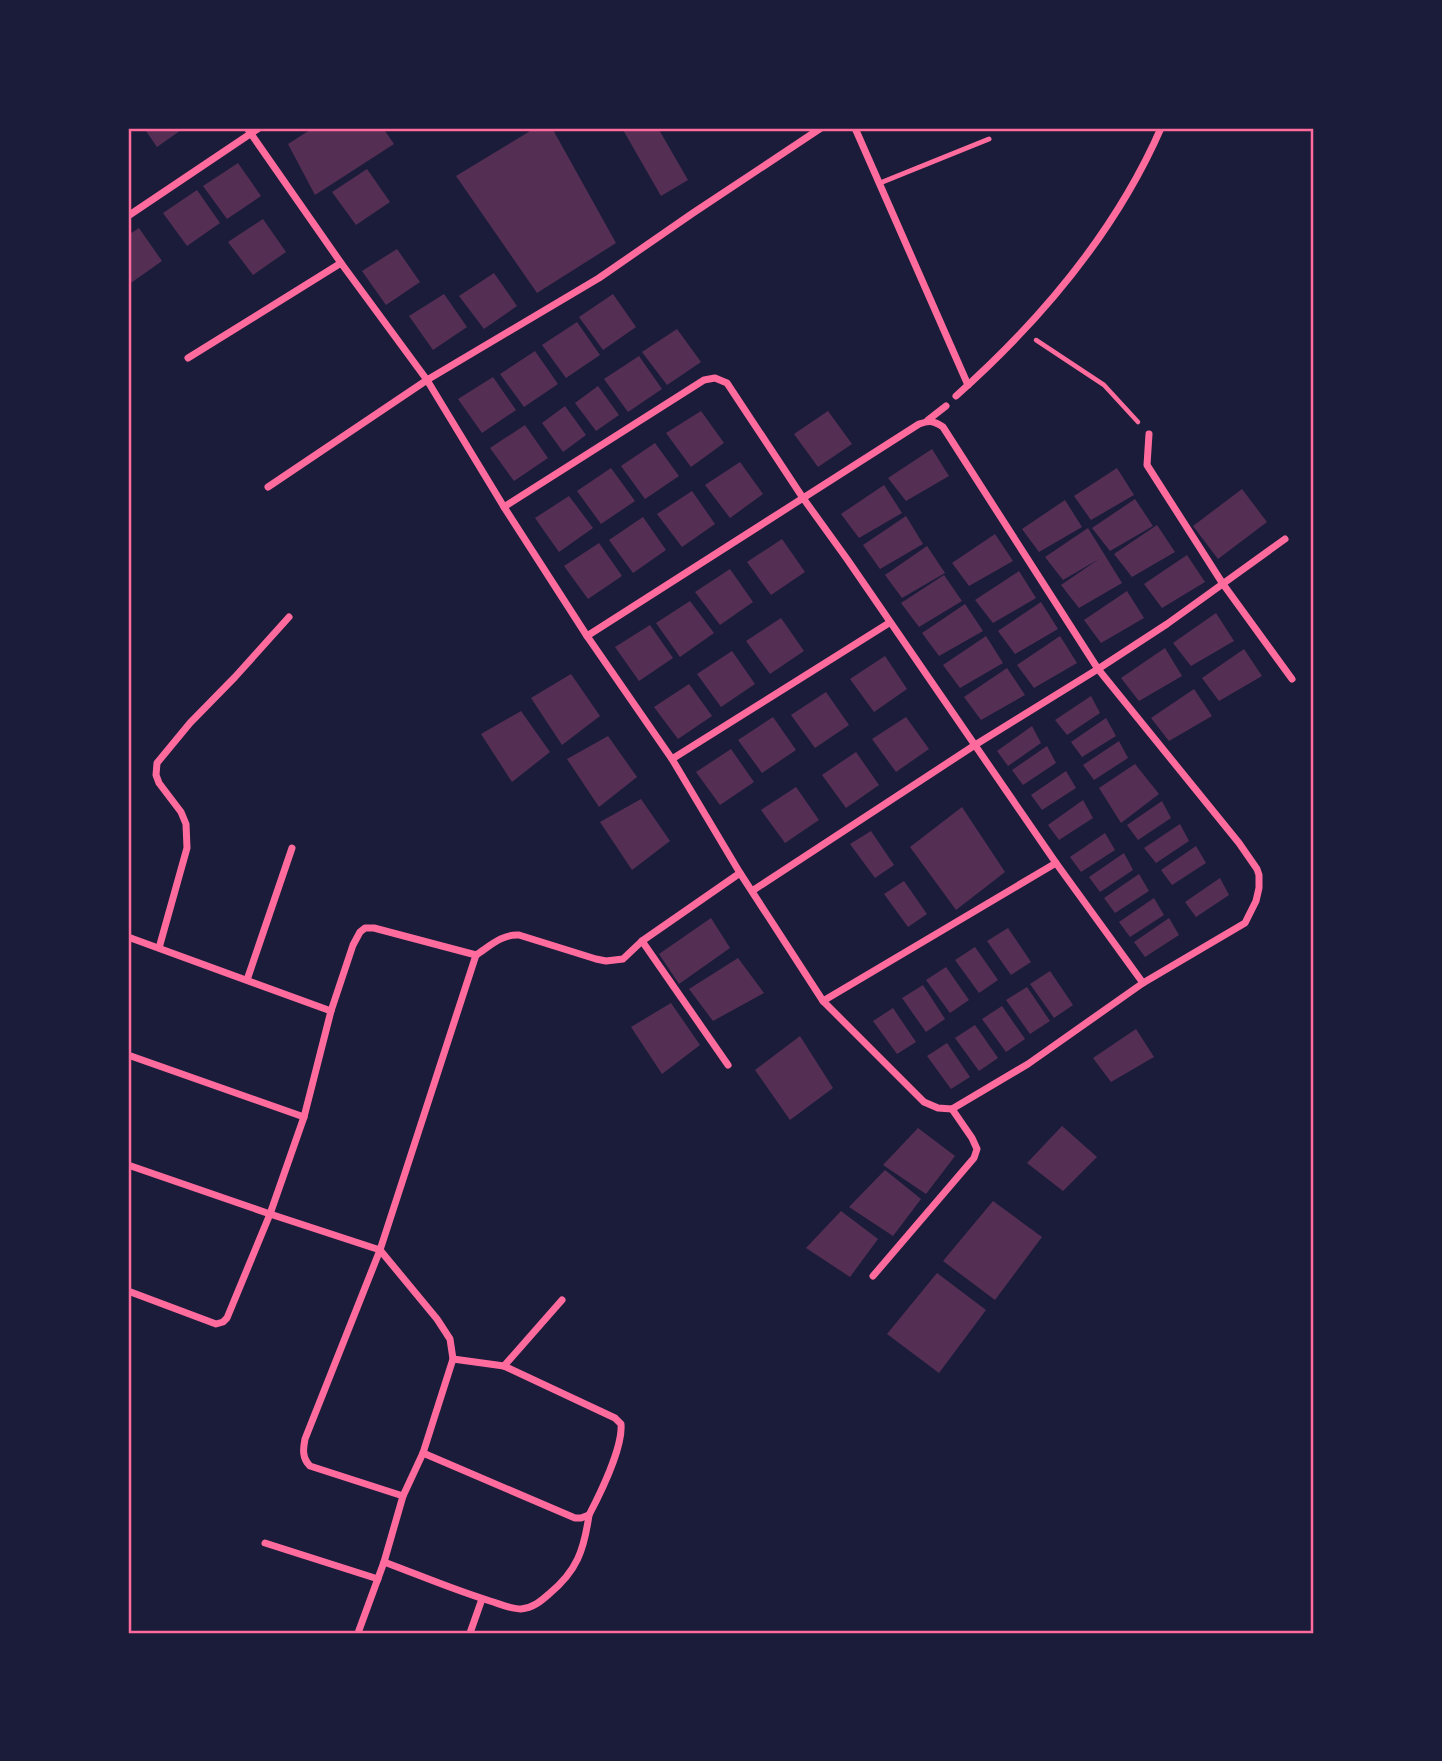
<svg xmlns="http://www.w3.org/2000/svg" width="1442" height="1761" font-family="Raleway,sans-serif">
<style>
.building{fill:#542f53}
.lines{fill:none;stroke-linecap:round;stroke-linejoin:round}
.path{stroke:#ff6b9d;stroke-width:4.5}
.service{stroke:#ff6b9d;stroke-width:5}
.minor{stroke:#ff6b9d;stroke-width:7}
.neatline{fill:none;stroke:#ff6b9d;stroke-width:2.5}
</style>
<rect width="100%" height="100%" fill="#1b1b3a"/>
<!-- building -->
<g class="building">
<path d="M 144,128 L 184,128 L 157,147 Z"/>
<path d="M 313,128 L 383,128 L 394,144 L 315,195 L 288,144 Z"/>
<path d="M 535,128 L 552,128 L 616,243 L 537,293 L 456,176 Z"/>
<path d="M 622,128 L 658,128 L 688,180 L 661,196 Z"/>
<path d="M 238,163 L 261,196 L 227,219 L 203,186 Z"/>
<path d="M 367,169 L 390,202 L 356,225 L 332,192 Z"/>
<path d="M 197,190 L 220,223 L 187,246 L 163,213 Z"/>
<path d="M 263,219 L 286,252 L 253,275 L 228,242 Z"/>
<path d="M 139,228 L 162,261 L 128,285 L 128,235 Z"/>
<path d="M 397,249 L 420,282 L 386,305 L 362,271 Z"/>
<path d="M 494,273 L 517,306 L 484,329 L 459,296 Z"/>
<path d="M 444,294 L 467,327 L 433,350 L 409,316 Z"/>
<path d="M 613,294 L 636,327 L 603,350 L 579,317 Z"/>
<path d="M 577,322 L 600,355 L 566,378 L 542,345 Z"/>
<path d="M 677,329 L 701,362 L 667,385 L 642,352 Z"/>
<path d="M 535,351 L 558,384 L 524,407 L 500,374 Z"/>
<path d="M 639,356 L 662,389 L 628,412 L 604,379 Z"/>
<path d="M 493,377 L 516,410 L 482,433 L 458,399 Z"/>
<path d="M 598,386 L 619,415 L 596,431 L 575,403 Z"/>
<path d="M 565,406 L 586,435 L 563,452 L 542,423 Z"/>
<path d="M 701,411 L 724,443 L 691,467 L 666,433 Z"/>
<path d="M 828,411 L 852,444 L 818,467 L 794,434 Z"/>
<path d="M 525,425 L 548,458 L 514,481 L 490,448 Z"/>
<path d="M 655,443 L 679,476 L 645,499 L 621,466 Z"/>
<path d="M 932,449 L 949,476 L 906,501 L 888,478 Z"/>
<path d="M 740,462 L 763,494 L 730,518 L 705,485 Z"/>
<path d="M 611,468 L 635,501 L 601,524 L 577,491 Z"/>
<path d="M 1117,468 L 1134,495 L 1091,520 L 1074,496 Z"/>
<path d="M 884,485 L 902,513 L 859,538 L 841,514 Z"/>
<path d="M 1242,489 L 1267,522 L 1218,559 L 1193,526 Z"/>
<path d="M 692,491 L 715,524 L 682,547 L 657,514 Z"/>
<path d="M 569,496 L 593,528 L 559,552 L 535,518 Z"/>
<path d="M 1135,499 L 1153,526 L 1110,551 L 1092,528 Z"/>
<path d="M 1065,500 L 1082,527 L 1039,552 L 1022,529 Z"/>
<path d="M 906,516 L 923,544 L 880,569 L 863,545 Z"/>
<path d="M 643,517 L 666,550 L 633,573 L 609,540 Z"/>
<path d="M 1157,525 L 1175,552 L 1132,577 L 1114,554 Z"/>
<path d="M 1088,528 L 1122,583 L 1079,608 L 1061,585 L 1099,559 L 1063,580 L 1045,557 Z"/>
<path d="M 995,534 L 1013,561 L 969,586 L 952,563 Z"/>
<path d="M 782,539 L 805,572 L 771,595 L 747,562 Z"/>
<path d="M 599,543 L 622,576 L 588,599 L 564,566 Z"/>
<path d="M 927,546 L 945,573 L 902,598 L 885,575 Z"/>
<path d="M 1187,555 L 1205,582 L 1162,608 L 1144,584 Z"/>
<path d="M 730,569 L 753,602 L 720,625 L 695,592 Z"/>
<path d="M 1019,571 L 1036,598 L 993,623 L 975,600 Z"/>
<path d="M 944,575 L 962,601 L 919,627 L 901,603 Z"/>
<path d="M 1127,591 L 1144,618 L 1101,643 L 1084,620 Z"/>
<path d="M 690,601 L 714,633 L 680,657 L 656,623 Z"/>
<path d="M 1041,602 L 1058,629 L 1015,654 L 998,631 Z"/>
<path d="M 965,604 L 983,631 L 939,656 L 922,633 Z"/>
<path d="M 1216,613 L 1234,641 L 1191,666 L 1173,643 Z"/>
<path d="M 781,618 L 804,651 L 770,674 L 746,641 Z"/>
<path d="M 650,625 L 673,658 L 639,681 L 615,647 Z"/>
<path d="M 986,636 L 1003,663 L 960,688 L 943,665 Z"/>
<path d="M 1060,636 L 1077,663 L 1034,688 L 1017,665 Z"/>
<path d="M 1165,648 L 1182,676 L 1139,701 L 1121,678 Z"/>
<path d="M 1244,649 L 1262,676 L 1219,701 L 1202,678 Z"/>
<path d="M 732,651 L 755,684 L 721,707 L 697,674 Z"/>
<path d="M 885,656 L 907,689 L 874,712 L 850,679 Z"/>
<path d="M 1007,668 L 1025,695 L 981,720 L 964,697 Z"/>
<path d="M 571,674 L 600,716 L 562,745 L 531,698 Z"/>
<path d="M 689,684 L 712,716 L 678,739 L 654,707 Z"/>
<path d="M 1194,689 L 1212,716 L 1169,741 L 1151,718 Z"/>
<path d="M 826,692 L 849,725 L 815,748 L 791,715 Z"/>
<path d="M 1091,696 L 1100,713 L 1067,735 L 1055,720 Z"/>
<path d="M 521,711 L 550,752 L 512,782 L 481,734 Z"/>
<path d="M 773,717 L 796,750 L 762,773 L 738,740 Z"/>
<path d="M 906,717 L 929,749 L 896,772 L 872,739 Z"/>
<path d="M 1106,718 L 1116,736 L 1082,757 L 1071,742 Z"/>
<path d="M 1032,726 L 1041,743 L 1008,766 L 997,751 Z"/>
<path d="M 608,736 L 637,777 L 599,807 L 567,759 Z"/>
<path d="M 1119,741 L 1128,758 L 1094,780 L 1083,765 Z"/>
<path d="M 1047,746 L 1056,763 L 1023,785 L 1012,770 Z"/>
<path d="M 731,749 L 754,782 L 720,805 L 696,772 Z"/>
<path d="M 856,752 L 879,785 L 846,808 L 822,775 Z"/>
<path d="M 1135,764 L 1159,794 L 1121,823 L 1099,788 Z"/>
<path d="M 1066,771 L 1076,788 L 1042,810 L 1031,795 Z"/>
<path d="M 796,787 L 819,820 L 785,843 L 761,810 Z"/>
<path d="M 641,799 L 670,841 L 632,870 L 600,822 Z"/>
<path d="M 1083,800 L 1093,818 L 1059,840 L 1048,825 Z"/>
<path d="M 1162,801 L 1171,818 L 1138,840 L 1127,825 Z"/>
<path d="M 962,807 L 1005,872 L 956,910 L 910,847 Z"/>
<path d="M 1180,824 L 1189,841 L 1156,863 L 1144,848 Z"/>
<path d="M 871,831 L 894,865 L 875,878 L 850,844 Z"/>
<path d="M 1105,833 L 1115,850 L 1081,872 L 1070,857 Z"/>
<path d="M 1196,846 L 1206,863 L 1172,885 L 1161,870 Z"/>
<path d="M 1124,853 L 1133,870 L 1100,892 L 1089,877 Z"/>
<path d="M 1139,874 L 1149,891 L 1115,913 L 1104,898 Z"/>
<path d="M 1220,878 L 1229,895 L 1196,917 L 1185,902 Z"/>
<path d="M 904,881 L 927,914 L 908,927 L 884,894 Z"/>
<path d="M 1154,898 L 1164,915 L 1130,937 L 1119,922 Z"/>
<path d="M 711,918 L 730,948 L 679,984 L 659,954 Z"/>
<path d="M 1169,918 L 1179,935 L 1145,957 L 1134,942 Z"/>
<path d="M 1008,928 L 1031,962 L 1011,975 L 987,941 Z"/>
<path d="M 975,947 L 998,980 L 979,993 L 955,960 Z"/>
<path d="M 738,958 L 764,993 L 713,1021 L 689,989 Z"/>
<path d="M 946,967 L 969,1000 L 950,1013 L 926,980 Z"/>
<path d="M 1050,971 L 1073,1005 L 1054,1018 L 1030,984 Z"/>
<path d="M 923,985 L 945,1019 L 926,1032 L 902,998 Z"/>
<path d="M 1027,987 L 1050,1021 L 1030,1034 L 1006,1000 Z"/>
<path d="M 671,1003 L 700,1045 L 662,1074 L 631,1027 Z"/>
<path d="M 1002,1006 L 1025,1039 L 1006,1052 L 982,1019 Z"/>
<path d="M 893,1008 L 916,1042 L 897,1054 L 873,1021 Z"/>
<path d="M 975,1025 L 998,1058 L 979,1071 L 955,1038 Z"/>
<path d="M 1136,1029 L 1154,1057 L 1111,1082 L 1093,1058 Z"/>
<path d="M 800,1036 L 833,1088 L 790,1120 L 755,1070 Z"/>
<path d="M 947,1043 L 970,1077 L 951,1089 L 927,1056 Z"/>
<path d="M 1062,1126 L 1097,1157 L 1063,1191 L 1027,1163 Z"/>
<path d="M 918,1128 L 955,1156 L 926,1194 L 883,1165 Z"/>
<path d="M 885,1170 L 921,1199 L 893,1236 L 849,1207 Z"/>
<path d="M 993,1201 L 1042,1237 L 995,1300 L 943,1261 Z"/>
<path d="M 841,1211 L 878,1239 L 850,1277 L 806,1248 Z"/>
<path d="M 937,1273 L 986,1310 L 939,1373 L 887,1334 Z"/>
</g>
<g class="lines">
<!-- path -->
<path class="path" d="M 1036,340 L 1104,385 L 1138,422"/>
<!-- service -->
<path class="service" d="M 880,183 L 989,139"/>
<!-- minor -->
<g class="minor">
<path d="M 247,128 L 341,263 L 427,380 L 504,507 L 587,636 L 672,759 L 740,873 L 823,1001 L 924,1102 L 938,1108 L 952,1109 L 1028,1064 L 1143,983 L 1245,923 L 1256,901 L 1259,888 L 1259,875 L 1257,869 L 1239,843 L 1098,669 L 975,745 L 752,891"/>
<path d="M 855,128 L 968,385"/>
<path d="M 128,216 L 259,128"/>
<path d="M 188,358 L 341,263"/>
<path d="M 956,396 C 1039,322 1116,231 1161,128"/>
<path d="M 928,420 L 946,406"/>
<path d="M 1149,434 L 1147,465 L 1223,584 L 1292,679"/>
<path d="M 268,487 L 427,380 L 599,278 L 693,213 L 821,128"/>
<path d="M 504,507 L 704,380 L 715,378 L 727,383 L 803,498 L 847,559 L 1056,863 L 1143,983"/>
<path d="M 587,636 L 919,424 C 930,420 934,421 943,427 L 1098,669 L 1167,624 L 1285,539"/>
<path d="M 672,759 L 889,623"/>
<path d="M 128,937 L 331,1011"/>
<path d="M 642,941 L 728,1065"/>
<path d="M 159,948 L 187,848 L 186,824 L 181,812 L 159,783 L 156,775 L 157,763 L 190,723 L 235,677 L 289,617"/>
<path d="M 247,980 L 292,848"/>
<path d="M 823,1001 L 1056,863"/>
<path d="M 128,1055 L 304,1117"/>
<path d="M 128,1165 L 270,1214 L 380,1250 L 305,1439 C 303,1449 302,1458 310,1466 L 403,1496"/>
<path d="M 873,1276 L 974,1158 L 977,1149 L 972,1138 L 952,1109"/>
<path d="M 128,1291 L 216,1324 L 223,1322 L 227,1318 L 270,1214 L 304,1117 L 331,1011 L 353,945 L 360,932 L 365,928 L 374,928 L 476,955"/>
<path d="M 504,1366 L 562,1300"/>
<path d="M 423,1453 L 575,1518 L 581,1518 L 589,1515 C 600,1494 623,1447 621,1424 L 615,1418 L 504,1366 L 453,1359"/>
<path d="M 265,1543 L 378,1579"/>
<path d="M 384,1562 C 419,1575 454,1590 490,1601 C 500,1604 511,1609 521,1609 C 533,1608 541,1601 549,1594 C 577,1571 584,1550 589,1515"/>
<path d="M 358,1633 L 384,1562 L 403,1496 L 423,1453 L 453,1359 L 450,1339 L 437,1319 L 380,1250 L 476,955 C 490,946 502,934 519,935 L 596,959 L 606,961 L 623,959 L 642,941 L 740,873"/>
<path d="M 470,1633 L 482,1599"/>
</g>
</g>
<!-- border -->
<rect width="1442" height="1761" fill="none" stroke="#1b1b3a" stroke-width="259"/>
<rect x="130" y="130" width="1182" height="1502" class="neatline"/>
</svg>
